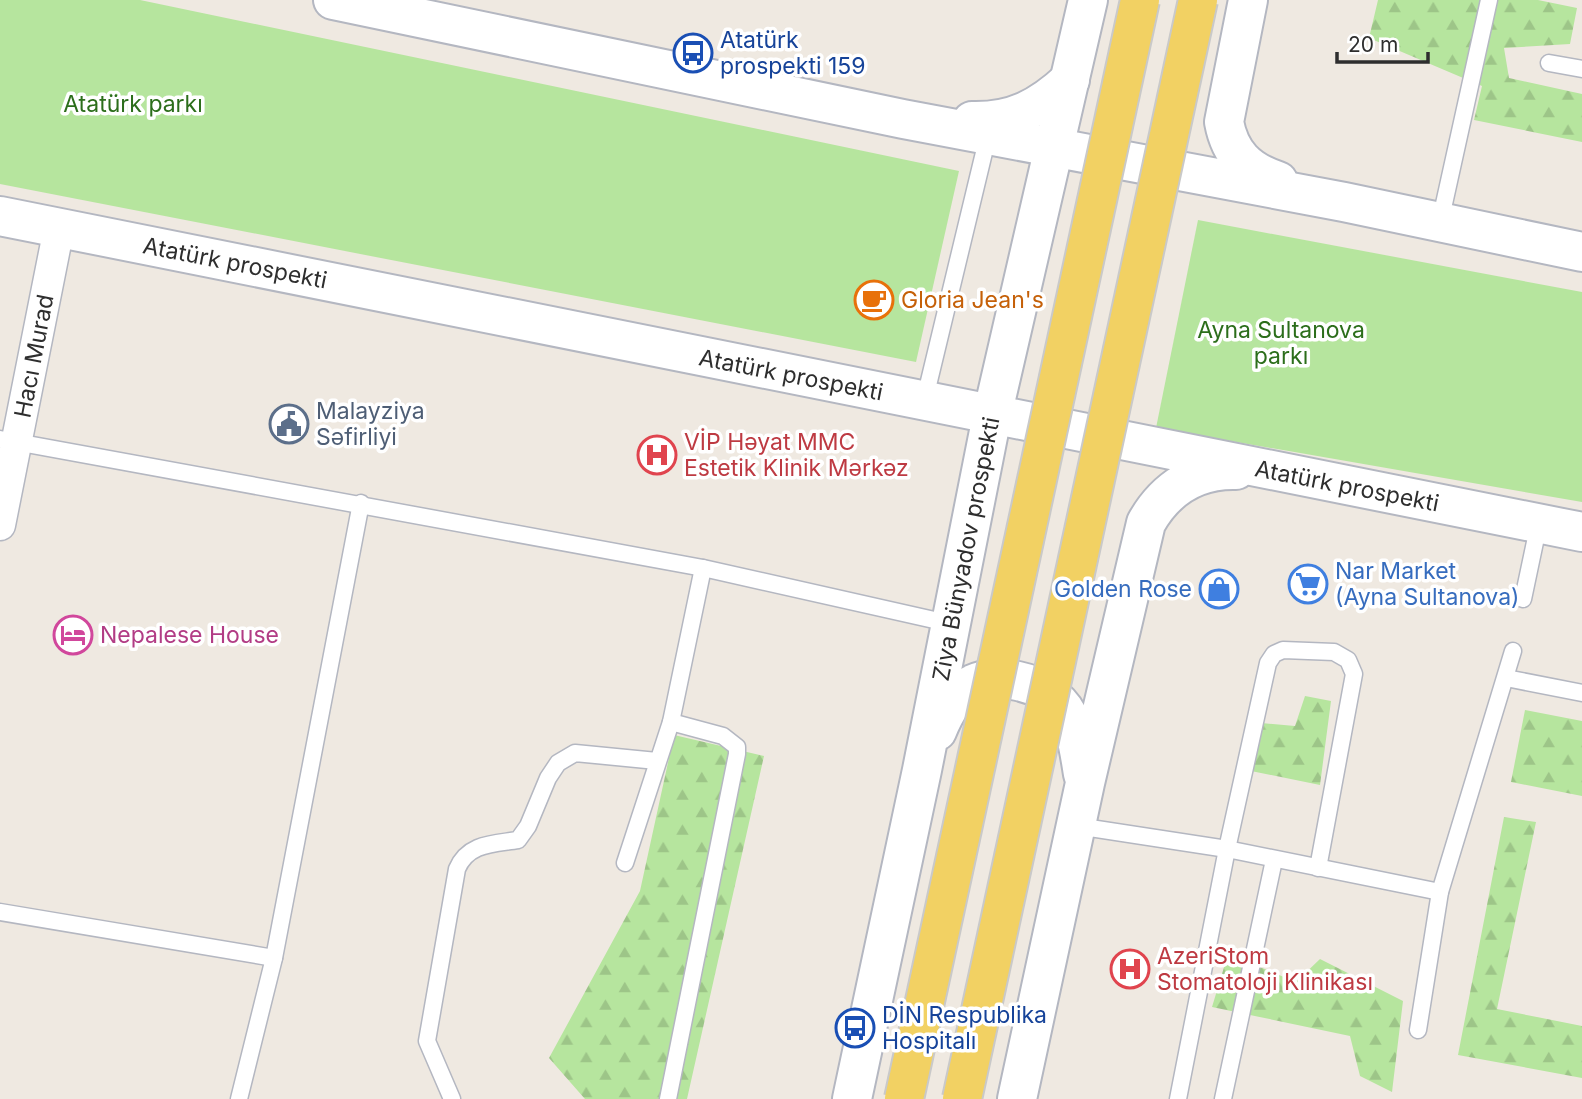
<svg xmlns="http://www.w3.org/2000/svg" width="1582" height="1099" font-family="Inter,sans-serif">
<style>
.green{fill:#b6e59e}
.forest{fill:url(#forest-firs)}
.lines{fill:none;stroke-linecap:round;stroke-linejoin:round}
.lane-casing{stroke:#b4b7c1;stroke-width:19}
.street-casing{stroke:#b4b7c1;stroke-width:33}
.secondary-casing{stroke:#b4b7c1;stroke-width:42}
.lane{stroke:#fff;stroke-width:16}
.street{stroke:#fff;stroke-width:30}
.secondary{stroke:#fff;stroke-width:38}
.primary-bridge-casing{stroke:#c9c9c9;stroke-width:42;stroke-linecap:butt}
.primary-bridge{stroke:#f2d163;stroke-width:38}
.labels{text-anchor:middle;stroke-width:7;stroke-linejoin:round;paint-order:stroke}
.transit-label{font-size:23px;fill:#164399;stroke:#fff;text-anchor:start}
.park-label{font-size:23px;fill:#2c6e1b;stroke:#fff}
.street-label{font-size:23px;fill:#2e2e2e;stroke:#fff}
.food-label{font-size:23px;fill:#c56008;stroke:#fff;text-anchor:start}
.service-label{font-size:23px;fill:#4e5e75;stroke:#fff;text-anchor:start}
.health-label{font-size:23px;fill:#be3a42;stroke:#fff;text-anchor:start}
.shop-label{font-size:23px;fill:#366cbe;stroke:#fff;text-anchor:start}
.hotel-label{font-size:23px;fill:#b23c85;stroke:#fff;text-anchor:start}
</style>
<defs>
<pattern id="forest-firs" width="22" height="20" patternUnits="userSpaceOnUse" patternTransform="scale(1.75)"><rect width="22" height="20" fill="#b6e59e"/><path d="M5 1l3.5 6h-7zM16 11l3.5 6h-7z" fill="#9dc588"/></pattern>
</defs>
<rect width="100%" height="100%" fill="#efe9e1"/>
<!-- green -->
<g class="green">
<path d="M 0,0 L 140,0 L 959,171 L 916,362 L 0,184 Z"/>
<path d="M 1198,220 L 1582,292 L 1582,502 L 1156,428 Z"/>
</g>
<!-- forest -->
<g class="forest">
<path d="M 1378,0 L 1538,0 L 1577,8 L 1570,44 L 1504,48 L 1509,78 L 1582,94 L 1582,142 L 1474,120 L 1482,86 L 1369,38 Z"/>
<path d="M 1305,696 L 1331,701 L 1320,785 L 1251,771 L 1261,723 L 1295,726 Z"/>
<path d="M 1525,710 L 1582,721 L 1582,796 L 1511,782 Z"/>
<path d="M 674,735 L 764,756 L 687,1099 L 585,1099 L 549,1058 L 640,891 Z"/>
<path d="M 1504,817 L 1536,822 L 1497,1009 L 1582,1026 L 1582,1078 L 1458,1055 Z"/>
<path d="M 1228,954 L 1296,982 L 1320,959 L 1403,1001 L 1392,1092 L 1360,1076 L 1350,1036 L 1212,1007 Z"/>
</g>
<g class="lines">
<defs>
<g id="lane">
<path d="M 1549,63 L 1582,69"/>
<path d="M 1440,222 L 1489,0"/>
<path d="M 924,402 L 988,136"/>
<path d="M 0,439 L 703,568 L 952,624"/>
<path d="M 1523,599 L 1539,523"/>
<path d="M 1506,678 L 1582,693"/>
<path d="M 1077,826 L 1227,849 L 1440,892 L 1418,1030"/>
<path d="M 625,863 L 671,722 L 703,568"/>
<path d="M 1440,892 L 1513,651"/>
<path d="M 0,912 L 274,958"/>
<path d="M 239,1099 L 274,958 L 361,503"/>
<path d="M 452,1099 L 427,1041 L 457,869 C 468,843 493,844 518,840 L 528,826 L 548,778 L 558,763 L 575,753 L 657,761"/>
<path d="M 668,1099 L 737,754 L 737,747 L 723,736 L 671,722"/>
<path d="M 1178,1099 L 1227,849 L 1268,663 L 1274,654 L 1283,650 L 1334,652 L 1348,660 L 1354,674 L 1318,868"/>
<path d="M 1223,1099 L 1274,860"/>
</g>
<path id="street" d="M 0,525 L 59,228"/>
<g id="secondary">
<path d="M 333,0 L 903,119 L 1344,202 L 1582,252"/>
<path d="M 1248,0 L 1224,122 C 1230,154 1247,171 1278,181"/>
<path d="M 972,121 C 1013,122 1040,108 1070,80"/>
<path d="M 0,216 L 1582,532"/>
<path d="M 937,731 C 944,714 955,692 973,684 C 998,672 1040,682 1059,703 C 1076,721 1079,750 1083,774"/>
<path d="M 852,1099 L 922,770 L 992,416 L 1088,0"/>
<path d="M 1017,1099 L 1085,783 L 1146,523 C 1165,489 1196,469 1236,470"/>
</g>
</defs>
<!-- lane casing -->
<use href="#lane" class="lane-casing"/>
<!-- street casing -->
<use href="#street" class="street-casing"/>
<!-- secondary casing -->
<use href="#secondary" class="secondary-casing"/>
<!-- lane -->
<use href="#lane" class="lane"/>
<!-- street -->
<use href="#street" class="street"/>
<!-- secondary -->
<use href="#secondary" class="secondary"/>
<defs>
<g id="primary-bridge">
<path d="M 904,1099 L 1140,0"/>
<path d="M 962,1099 L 1198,0"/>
</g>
</defs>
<!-- primary-bridge casing -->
<use href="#primary-bridge" class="primary-bridge-casing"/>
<!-- primary-bridge -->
<use href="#primary-bridge" class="primary-bridge"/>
</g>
<!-- icons -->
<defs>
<symbol id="bus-ring" viewBox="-11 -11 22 22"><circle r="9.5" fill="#fff" stroke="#1a4fb4" stroke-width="1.5"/><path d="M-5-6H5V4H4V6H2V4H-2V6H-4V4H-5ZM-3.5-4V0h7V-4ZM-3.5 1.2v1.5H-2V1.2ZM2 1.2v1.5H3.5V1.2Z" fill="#1a4fb4"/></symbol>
<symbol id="cafe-ring" viewBox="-11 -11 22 22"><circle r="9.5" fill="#fff" stroke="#e8710a" stroke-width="1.5"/><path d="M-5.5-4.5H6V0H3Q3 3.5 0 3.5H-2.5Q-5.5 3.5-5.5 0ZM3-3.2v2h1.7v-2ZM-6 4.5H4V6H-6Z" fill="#e8710a"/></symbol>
<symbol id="civic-ring" viewBox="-11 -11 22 22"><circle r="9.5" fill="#fff" stroke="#5c6f8a" stroke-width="1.5"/><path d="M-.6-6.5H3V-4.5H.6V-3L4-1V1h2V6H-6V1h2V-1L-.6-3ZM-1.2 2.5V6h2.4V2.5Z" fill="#5c6f8a"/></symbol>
<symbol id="hospital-ring" viewBox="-11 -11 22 22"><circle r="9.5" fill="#fff" stroke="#e0444e" stroke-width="1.5"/><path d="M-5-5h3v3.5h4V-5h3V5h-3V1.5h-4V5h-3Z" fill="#e0444e"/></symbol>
<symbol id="supermarket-ring" viewBox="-11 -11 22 22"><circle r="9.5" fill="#fff" stroke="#3f7fe0" stroke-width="1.5"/><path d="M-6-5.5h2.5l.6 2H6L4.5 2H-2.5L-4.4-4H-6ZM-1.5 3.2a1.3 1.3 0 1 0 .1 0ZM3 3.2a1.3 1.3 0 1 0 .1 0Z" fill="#3f7fe0"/></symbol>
<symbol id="shop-ring" viewBox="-11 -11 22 22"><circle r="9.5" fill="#fff" stroke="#3f7fe0" stroke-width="1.5"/><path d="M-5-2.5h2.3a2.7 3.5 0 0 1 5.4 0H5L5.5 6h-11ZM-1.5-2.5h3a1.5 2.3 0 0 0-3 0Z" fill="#3f7fe0"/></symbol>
<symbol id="hotel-ring" viewBox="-11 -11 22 22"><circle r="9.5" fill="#fff" stroke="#d1479c" stroke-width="1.5"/><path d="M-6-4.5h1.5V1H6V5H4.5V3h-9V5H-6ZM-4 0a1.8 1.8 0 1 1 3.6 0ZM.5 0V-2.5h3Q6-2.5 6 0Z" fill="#d1479c"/></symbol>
</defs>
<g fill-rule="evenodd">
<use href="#bus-ring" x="671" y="31" width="44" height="44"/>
<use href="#cafe-ring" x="852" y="278" width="44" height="44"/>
<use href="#civic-ring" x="267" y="402" width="44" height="44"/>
<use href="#hospital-ring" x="635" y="433" width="44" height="44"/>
<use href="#supermarket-ring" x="1286" y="562" width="44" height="44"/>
<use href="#shop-ring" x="1197" y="567" width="44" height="44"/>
<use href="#hotel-ring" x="51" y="613" width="44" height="44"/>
<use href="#hospital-ring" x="1108" y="947" width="44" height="44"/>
<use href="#bus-ring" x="833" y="1006" width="44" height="44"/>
</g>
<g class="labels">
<!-- transit labels -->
<g class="transit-label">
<text x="720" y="48">Atatürk<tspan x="720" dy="26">prospekti 159</tspan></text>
<text x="882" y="1023">DİN Respublika<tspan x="882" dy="26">Hospitalı</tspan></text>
</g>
<!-- park labels -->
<g class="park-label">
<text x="133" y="112">Atatürk parkı</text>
<text x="1281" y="338">Ayna Sultanova<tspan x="1281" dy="26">parkı</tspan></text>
</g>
<!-- street labels -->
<g class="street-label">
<text transform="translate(235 263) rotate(11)" y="8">Atatürk prospekti</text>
<text transform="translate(34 356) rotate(-79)" y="8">Hacı Murad</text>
<text transform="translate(791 375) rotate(11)" y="8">Atatürk prospekti</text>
<text transform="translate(1347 486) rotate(11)" y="8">Atatürk prospekti</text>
<text transform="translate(966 549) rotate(-79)" y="8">Ziya Bünyadov prospekti</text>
</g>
<!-- food labels -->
<g class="food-label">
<text x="901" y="308">Gloria Jean's</text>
</g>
<!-- service labels -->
<g class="service-label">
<text x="316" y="419">Malayziya<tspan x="316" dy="26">Səfirliyi</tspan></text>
</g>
<!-- health labels -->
<g class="health-label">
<text x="684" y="450">VİP Həyat MMC<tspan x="684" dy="26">Estetik Klinik Mərkəz</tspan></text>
<text x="1157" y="964">AzeriStom<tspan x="1157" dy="26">Stomatoloji Klinikası</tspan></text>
</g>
<!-- shop labels -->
<g class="shop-label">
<text x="1335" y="579">Nar Market<tspan x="1335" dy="26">(Ayna Sultanova)</tspan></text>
<text x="1192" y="597" text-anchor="end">Golden Rose</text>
</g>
<!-- hotel labels -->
<g class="hotel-label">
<text x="100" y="643">Nepalese House</text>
</g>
</g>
<!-- scale -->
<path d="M1337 52v10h91v-10" fill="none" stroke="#2e2e2e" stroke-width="3.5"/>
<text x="1348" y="52" font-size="21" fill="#2e2e2e" stroke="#ffffff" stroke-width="5" paint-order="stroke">20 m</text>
</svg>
